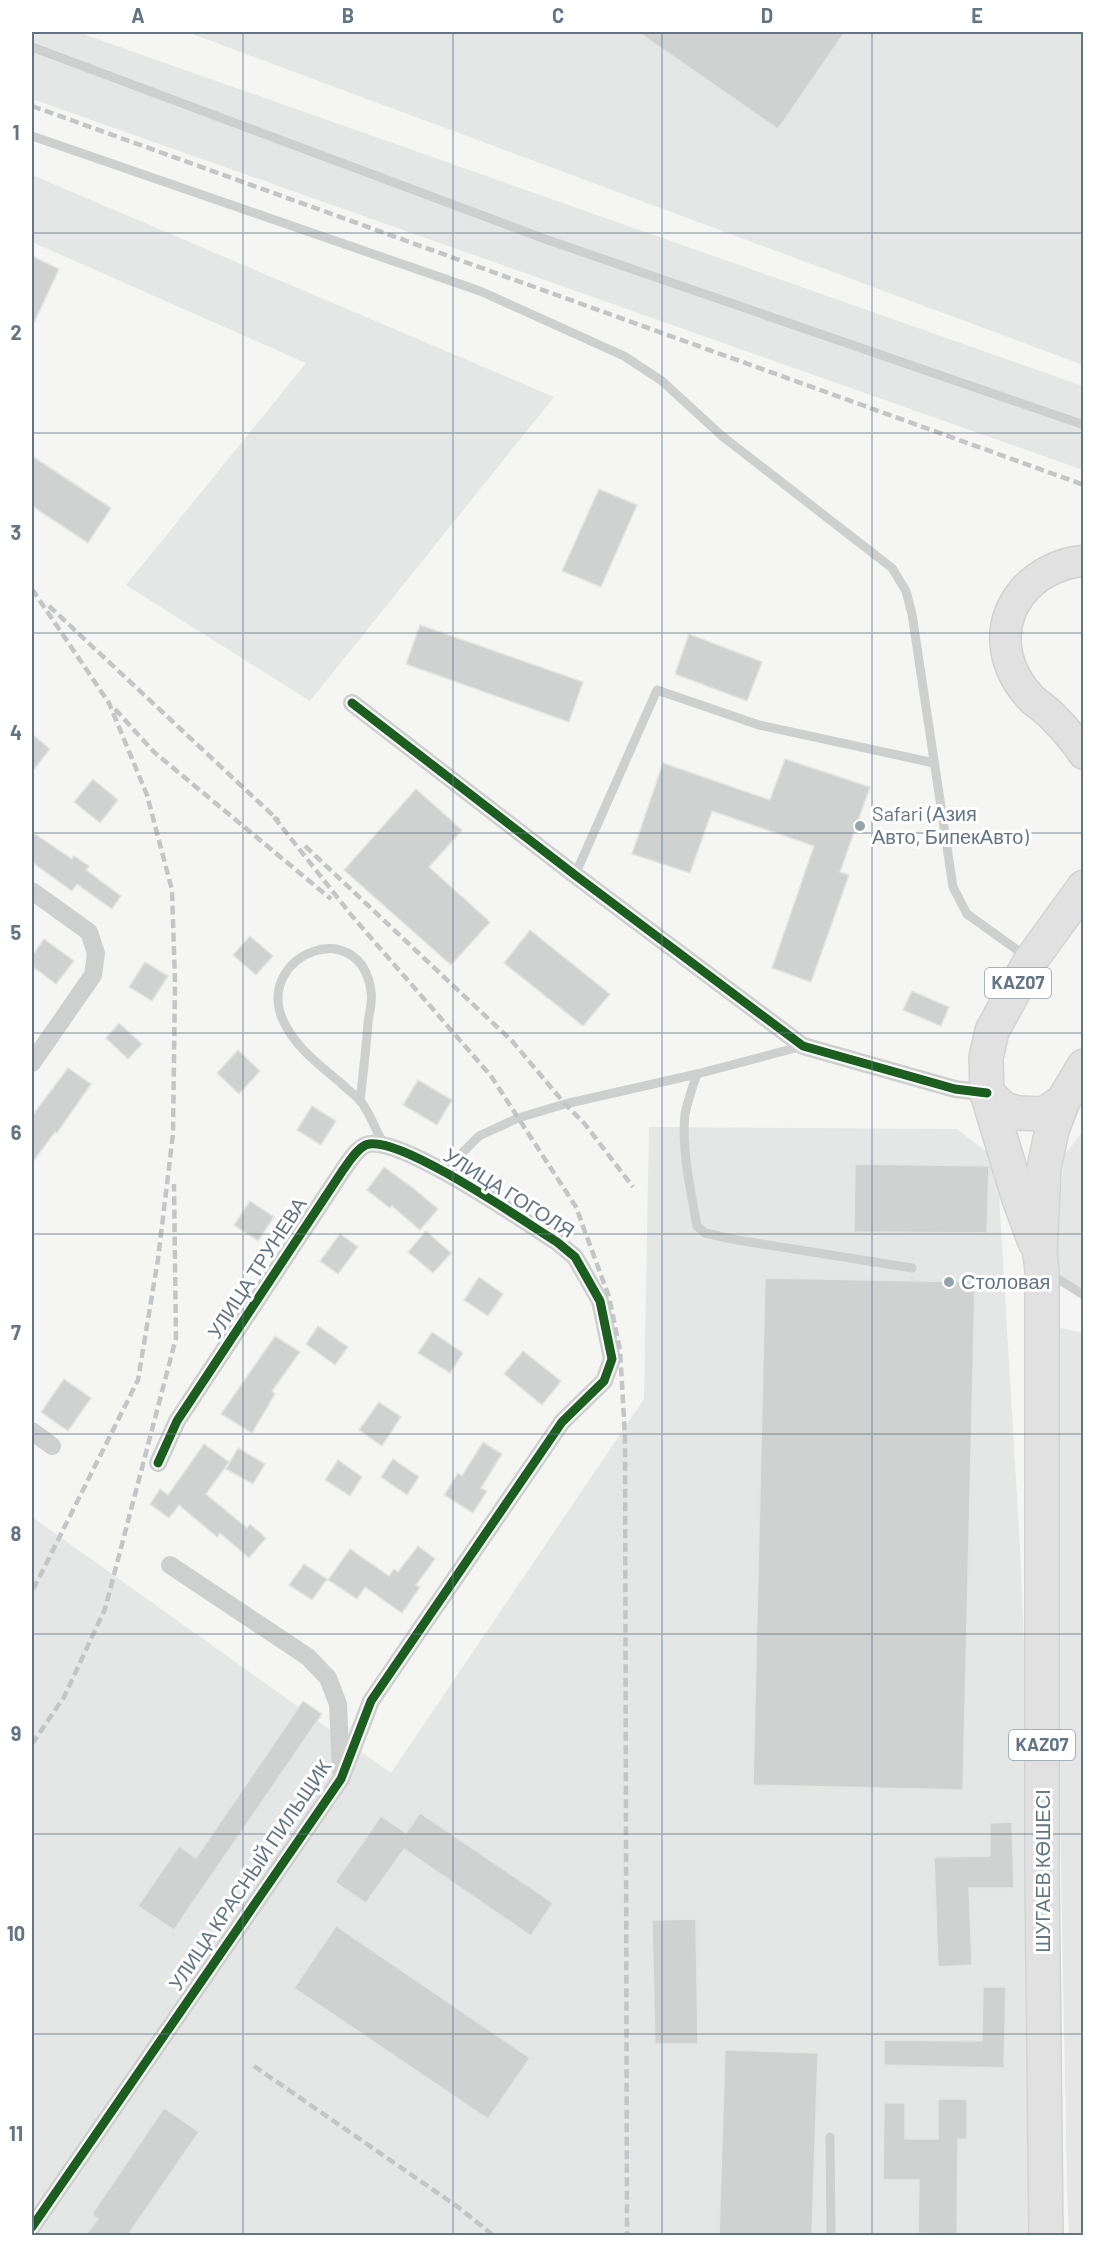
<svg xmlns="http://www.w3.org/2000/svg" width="1115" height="2267" font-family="Barlow,sans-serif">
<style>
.built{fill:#e5e7e6}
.building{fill:#d0d1d1;stroke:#e4e4e3;stroke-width:1.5}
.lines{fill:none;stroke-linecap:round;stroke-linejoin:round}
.primary-casing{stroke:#d0d2d2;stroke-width:33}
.highway-casing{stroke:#d2d3d3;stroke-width:36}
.lane{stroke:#ced0d0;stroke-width:9}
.street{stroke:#ced0d0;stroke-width:18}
.primary{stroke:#e1e1e2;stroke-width:30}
.highway{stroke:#e1e1e2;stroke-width:33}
.rail{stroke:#c4c5c6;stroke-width:4.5;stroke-dasharray:9 4.5;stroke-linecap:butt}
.cycleway-casing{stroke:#fff;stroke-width:13}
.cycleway{stroke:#1b5e20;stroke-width:9}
.grid{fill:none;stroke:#637585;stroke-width:1.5;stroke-opacity:0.55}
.poi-dot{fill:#96a2ac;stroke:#fff;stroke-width:2}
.labels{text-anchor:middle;stroke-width:6;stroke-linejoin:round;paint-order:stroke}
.shield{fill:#fff;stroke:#929eaa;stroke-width:1.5}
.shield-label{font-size:18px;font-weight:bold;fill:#637585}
.poi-label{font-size:20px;fill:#637585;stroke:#fff;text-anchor:start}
.street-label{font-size:20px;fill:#637585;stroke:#fff}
.neatline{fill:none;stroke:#637585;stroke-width:2}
.grid-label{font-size:20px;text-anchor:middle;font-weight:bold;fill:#637585}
</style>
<rect width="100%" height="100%" fill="#f5f5f3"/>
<!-- built -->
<g class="built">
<path d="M 32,32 L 77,32 L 1083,386 L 1083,470 L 32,99 Z"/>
<path d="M 187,32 L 1083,32 L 1083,365 Z"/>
<path d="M 32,175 L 554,397 L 310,701 L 126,585 L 306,363 L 32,242 Z"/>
<path d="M 649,1127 L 957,1129 L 997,1160 L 1020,1548 L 1043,2098 L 1043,2235 L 32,2235 L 32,1517 L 391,1773 L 644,1399 Z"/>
<path d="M 1083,1131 L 1083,1301 L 1053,1279 L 1064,1156 Z"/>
<path d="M 1060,1328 L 1084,1333 L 1083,2236 L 1069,2235 L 1067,2188 L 1055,1538 Z"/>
</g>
<!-- building -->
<g class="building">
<path d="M 638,32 L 845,32 L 778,129 Z"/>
<path d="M 32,256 L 59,269 L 32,327 Z"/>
<path d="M 32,456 L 111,508 L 88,543 L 32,506 Z"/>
<path d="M 599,489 L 637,505 L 601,587 L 562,571 Z"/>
<path d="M 420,625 L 583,682 L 569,722 L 406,664 Z"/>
<path d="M 689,634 L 762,662 L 747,701 L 675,674 Z"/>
<path d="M 32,734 L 50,749 L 32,772 Z"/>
<path d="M 785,759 L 870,787 L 840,872 L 849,875 L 811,982 L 772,968 L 814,846 L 712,811 L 690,873 L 632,854 L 663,763 L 770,800 Z"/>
<path d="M 93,779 L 118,800 L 100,823 L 74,802 Z"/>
<path d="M 416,789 L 462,830 L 429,867 L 490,922 L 451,965 L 344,870 Z"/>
<path d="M 32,832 L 72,859 L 74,856 L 89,866 L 86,870 L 121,896 L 112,909 L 77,884 L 72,891 L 32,862 Z"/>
<path d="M 530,930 L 610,994 L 583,1026 L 504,963 Z"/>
<path d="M 250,936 L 273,956 L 256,975 L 233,955 Z"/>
<path d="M 44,939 L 74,961 L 56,984 L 32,966 L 32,956 Z"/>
<path d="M 145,962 L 168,976 L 152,1001 L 129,987 Z"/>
<path d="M 912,991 L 949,1007 L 941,1026 L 903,1010 Z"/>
<path d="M 119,1023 L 142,1044 L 128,1059 L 106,1038 Z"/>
<path d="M 238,1050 L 260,1071 L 239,1094 L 217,1073 Z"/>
<path d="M 68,1068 L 91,1084 L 57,1133 L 55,1132 L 32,1163 L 32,1116 Z"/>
<path d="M 418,1080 L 452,1100 L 437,1125 L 403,1105 Z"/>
<path d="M 312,1106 L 336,1121 L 321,1145 L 297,1130 Z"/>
<path d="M 855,1164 L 989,1166 L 987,1233 L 854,1232 Z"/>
<path d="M 384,1167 L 413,1188 L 438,1209 L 420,1230 L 392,1206 L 390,1208 L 367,1190 Z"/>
<path d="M 250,1201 L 274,1217 L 258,1241 L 234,1225 Z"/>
<path d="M 426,1231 L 451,1253 L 433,1273 L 408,1252 Z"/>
<path d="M 340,1234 L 358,1247 L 338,1274 L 320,1261 Z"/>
<path d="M 479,1277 L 503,1294 L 488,1316 L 464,1300 Z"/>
<path d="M 765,1278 L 975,1282 L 963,1790 L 753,1785 Z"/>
<path d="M 318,1326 L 348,1347 L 335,1365 L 306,1344 Z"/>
<path d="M 432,1332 L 463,1353 L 450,1373 L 418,1353 Z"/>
<path d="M 275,1336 L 300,1352 L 272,1391 L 275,1394 L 252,1433 L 221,1414 Z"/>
<path d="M 523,1351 L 561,1381 L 542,1405 L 504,1374 Z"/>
<path d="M 64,1379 L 91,1398 L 68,1431 L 41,1412 Z"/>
<path d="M 379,1402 L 401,1417 L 382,1446 L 359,1430 Z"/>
<path d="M 483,1442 L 502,1454 L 481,1488 L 487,1491 L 473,1513 L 444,1495 L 458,1473 L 462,1476 Z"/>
<path d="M 204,1444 L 229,1462 L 206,1494 L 247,1528 L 250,1524 L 266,1538 L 249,1558 L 220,1533 L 217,1537 L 179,1505 L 169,1518 L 150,1504 L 160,1489 L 168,1495 Z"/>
<path d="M 238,1448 L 265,1464 L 253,1484 L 226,1469 Z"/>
<path d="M 393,1459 L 419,1477 L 407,1495 L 381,1477 Z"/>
<path d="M 338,1460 L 362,1477 L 350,1496 L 325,1480 Z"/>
<path d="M 418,1546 L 435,1559 L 416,1585 L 420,1587 L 402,1613 L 365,1587 L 357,1599 L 328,1580 L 350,1549 L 389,1576 L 394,1569 L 398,1572 Z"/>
<path d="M 304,1564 L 327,1579 L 312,1600 L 289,1585 Z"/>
<path d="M 303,1701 L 322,1714 L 174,1930 L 138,1906 L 179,1846 L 196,1858 Z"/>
<path d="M 420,1813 L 553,1903 L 531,1936 L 404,1849 L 366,1903 L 335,1882 L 381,1816 L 406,1833 Z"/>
<path d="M 1012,1822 L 1014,1888 L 969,1888 L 972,1965 L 938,1967 L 934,1857 L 990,1856 L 990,1823 Z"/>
<path d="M 696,1919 L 698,2044 L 655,2044 L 652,1920 Z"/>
<path d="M 336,1926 L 530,2058 L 488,2119 L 294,1988 Z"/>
<path d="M 983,1987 L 1006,1987 L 1004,2068 L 884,2065 L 884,2040 L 982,2041 Z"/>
<path d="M 725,2050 L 818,2053 L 812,2235 L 719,2235 Z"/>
<path d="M 938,2099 L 967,2099 L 967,2140 L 958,2139 L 957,2234 L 918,2233 L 919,2180 L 883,2180 L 884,2103 L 905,2103 L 905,2139 L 938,2139 Z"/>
<path d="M 164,2108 L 199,2132 L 128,2235 L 86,2235 L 98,2219 L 92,2214 Z"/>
</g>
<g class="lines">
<defs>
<path id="primary" d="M 1084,561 C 1060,562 1034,576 1020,595 C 995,629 1004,671 1033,700 C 1040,706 1048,711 1054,718 C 1065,729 1075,741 1084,754"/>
<g id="highway">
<path d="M 987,1093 L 1004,1109 L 1018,1113 L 1044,1114 L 1063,1101"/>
<path d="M 1035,1242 L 1019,1199 L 987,1093 L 986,1058 L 992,1031 L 1031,960 L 1084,887"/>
<path d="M 1046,2236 L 1042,1871 L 1042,1270 L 1040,1254 L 1044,1168 L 1052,1130 L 1063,1101 L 1084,1066"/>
</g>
</defs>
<!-- primary casing -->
<use href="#primary" class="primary-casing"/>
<!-- highway casing -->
<use href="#highway" class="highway-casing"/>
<!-- lane -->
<g class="lane">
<path d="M 32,47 L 545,239 L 1084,425"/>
<path d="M 32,136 L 480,291 L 624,356 L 662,381 L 722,436 L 892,568 L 906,591 L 912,614 L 953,887 L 967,914 L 1027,957"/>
<path d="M 575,875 L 657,690 L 759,725 L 934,763"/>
<path d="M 697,1074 C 692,1088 688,1100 685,1114 C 681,1147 691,1193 697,1226 L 705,1233 L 737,1240 L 912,1268"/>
<path d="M 360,1101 C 363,1075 366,1049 368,1023 C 369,1013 373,1001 371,991 C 360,914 257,954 282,1018 C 294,1047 320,1065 343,1085 C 348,1090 355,1095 360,1100 C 370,1113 376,1131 384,1145"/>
<path d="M 443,1172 L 479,1136 L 518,1118 L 565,1104 L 697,1074 L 803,1046"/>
<path d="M 1050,1274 L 1084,1295"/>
<path d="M 830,2137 L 831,2236"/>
</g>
<!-- street -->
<g class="street">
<path d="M 352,703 L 575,875 L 803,1046 L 955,1089 L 987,1093"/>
<path d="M 32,891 L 89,932 L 96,953 L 93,975 L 32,1063"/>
<path d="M 32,1431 L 52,1446"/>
<path d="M 170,1565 L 308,1657 L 328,1678 L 338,1704 L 341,1771"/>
<path d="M 32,2227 L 341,1779 L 371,1701 L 562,1422 L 604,1381 L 612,1359 L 600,1301 L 575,1257 L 557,1242 C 522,1220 404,1138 369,1144 C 358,1146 349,1162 343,1170 L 177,1421 L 158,1463"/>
</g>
<!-- primary -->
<use href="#primary" class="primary"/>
<!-- highway -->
<use href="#highway" class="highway"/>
<!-- rail -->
<g class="rail">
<path d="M 32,106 L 1084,485"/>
<path d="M 32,589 L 109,703 L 147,795 L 172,890 L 175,982 L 173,1134 L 158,1259 L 138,1380 L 32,1592"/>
<path d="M 49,606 L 279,821"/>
<path d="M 115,709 L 154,752 L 331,899"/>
<path d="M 274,817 L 352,916 L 491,1076 L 576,1207 L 609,1297 L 620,1350 L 625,1436 L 627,2236"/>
<path d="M 305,846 L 512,1041 L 565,1104 L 584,1123 L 633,1187"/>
<path d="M 32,1744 L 64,1697 L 105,1609 L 176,1338 L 174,1184"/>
<path d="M 254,2066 L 458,2207 L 494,2236"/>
</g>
<defs>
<g id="cycleway">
<path d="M 352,703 L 575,875 L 803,1046 L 955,1089 L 987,1093"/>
<path d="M 32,2227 L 341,1779 L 371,1701 L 562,1422 L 604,1381 L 612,1359 L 600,1301 L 575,1257 L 557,1242 C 522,1220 404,1138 369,1144 C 358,1146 349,1162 343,1170 L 177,1421 L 158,1463"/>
</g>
</defs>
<!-- cycleway casing -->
<use href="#cycleway" class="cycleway-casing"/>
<!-- cycleway -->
<use href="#cycleway" class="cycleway"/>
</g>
<!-- grid -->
<path class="grid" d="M 243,32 L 243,2236M 453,32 L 453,2236M 662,32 L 662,2236M 872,32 L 872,2236M 32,233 L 1084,233M 32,433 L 1084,433M 32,633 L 1084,633M 32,833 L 1084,833M 32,1033 L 1084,1033M 32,1234 L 1084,1234M 32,1434 L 1084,1434M 32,1634 L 1084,1634M 32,1834 L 1084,1834M 32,2034 L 1084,2034"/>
<!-- markers -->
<g class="poi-dot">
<circle cx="860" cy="826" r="6"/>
<circle cx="949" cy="1282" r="6"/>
</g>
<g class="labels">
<!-- shield labels -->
<g class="shield">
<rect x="985" y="968" width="66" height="30" rx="4.5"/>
<rect x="1009" y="1730" width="66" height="30" rx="4.5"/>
</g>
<g class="shield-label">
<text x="1018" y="989">KAZ07</text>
<text x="1042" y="1751">KAZ07</text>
</g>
<!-- poi labels -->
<g class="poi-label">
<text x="872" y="821">Safari (Азия<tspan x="872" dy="23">Авто, БипекАвто)</tspan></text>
<text x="961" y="1289">Столовая</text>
</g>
<!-- street labels -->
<g class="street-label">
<text transform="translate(509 1193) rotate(32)" y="7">УЛИЦА ГОГОЛЯ</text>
<text transform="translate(257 1268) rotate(-57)" y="7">УЛИЦА ТРУНЕВА</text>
<text transform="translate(1043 1871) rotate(-90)" y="7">ШУГАЕВ КӨШЕСІ</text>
<text transform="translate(250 1875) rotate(-56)" y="7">УЛИЦА КРАСНЫЙ ПИЛЬЩИК</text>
</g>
</g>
<!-- border -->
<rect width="1115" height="2267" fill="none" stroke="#ffffff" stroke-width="66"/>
<rect x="33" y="33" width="1049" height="2201" class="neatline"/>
<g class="grid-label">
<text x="138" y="23">A</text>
<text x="348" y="23">B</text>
<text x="558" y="23">C</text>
<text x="767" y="23">D</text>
<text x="977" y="23">E</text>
<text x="16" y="140">1</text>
<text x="16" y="340">2</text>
<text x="16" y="540">3</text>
<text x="16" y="740">4</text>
<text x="16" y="940">5</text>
<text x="16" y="1140">6</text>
<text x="16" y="1340">7</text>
<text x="16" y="1541">8</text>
<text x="16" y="1741">9</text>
<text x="16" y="1941">10</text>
<text x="16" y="2141">11</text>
</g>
</svg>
